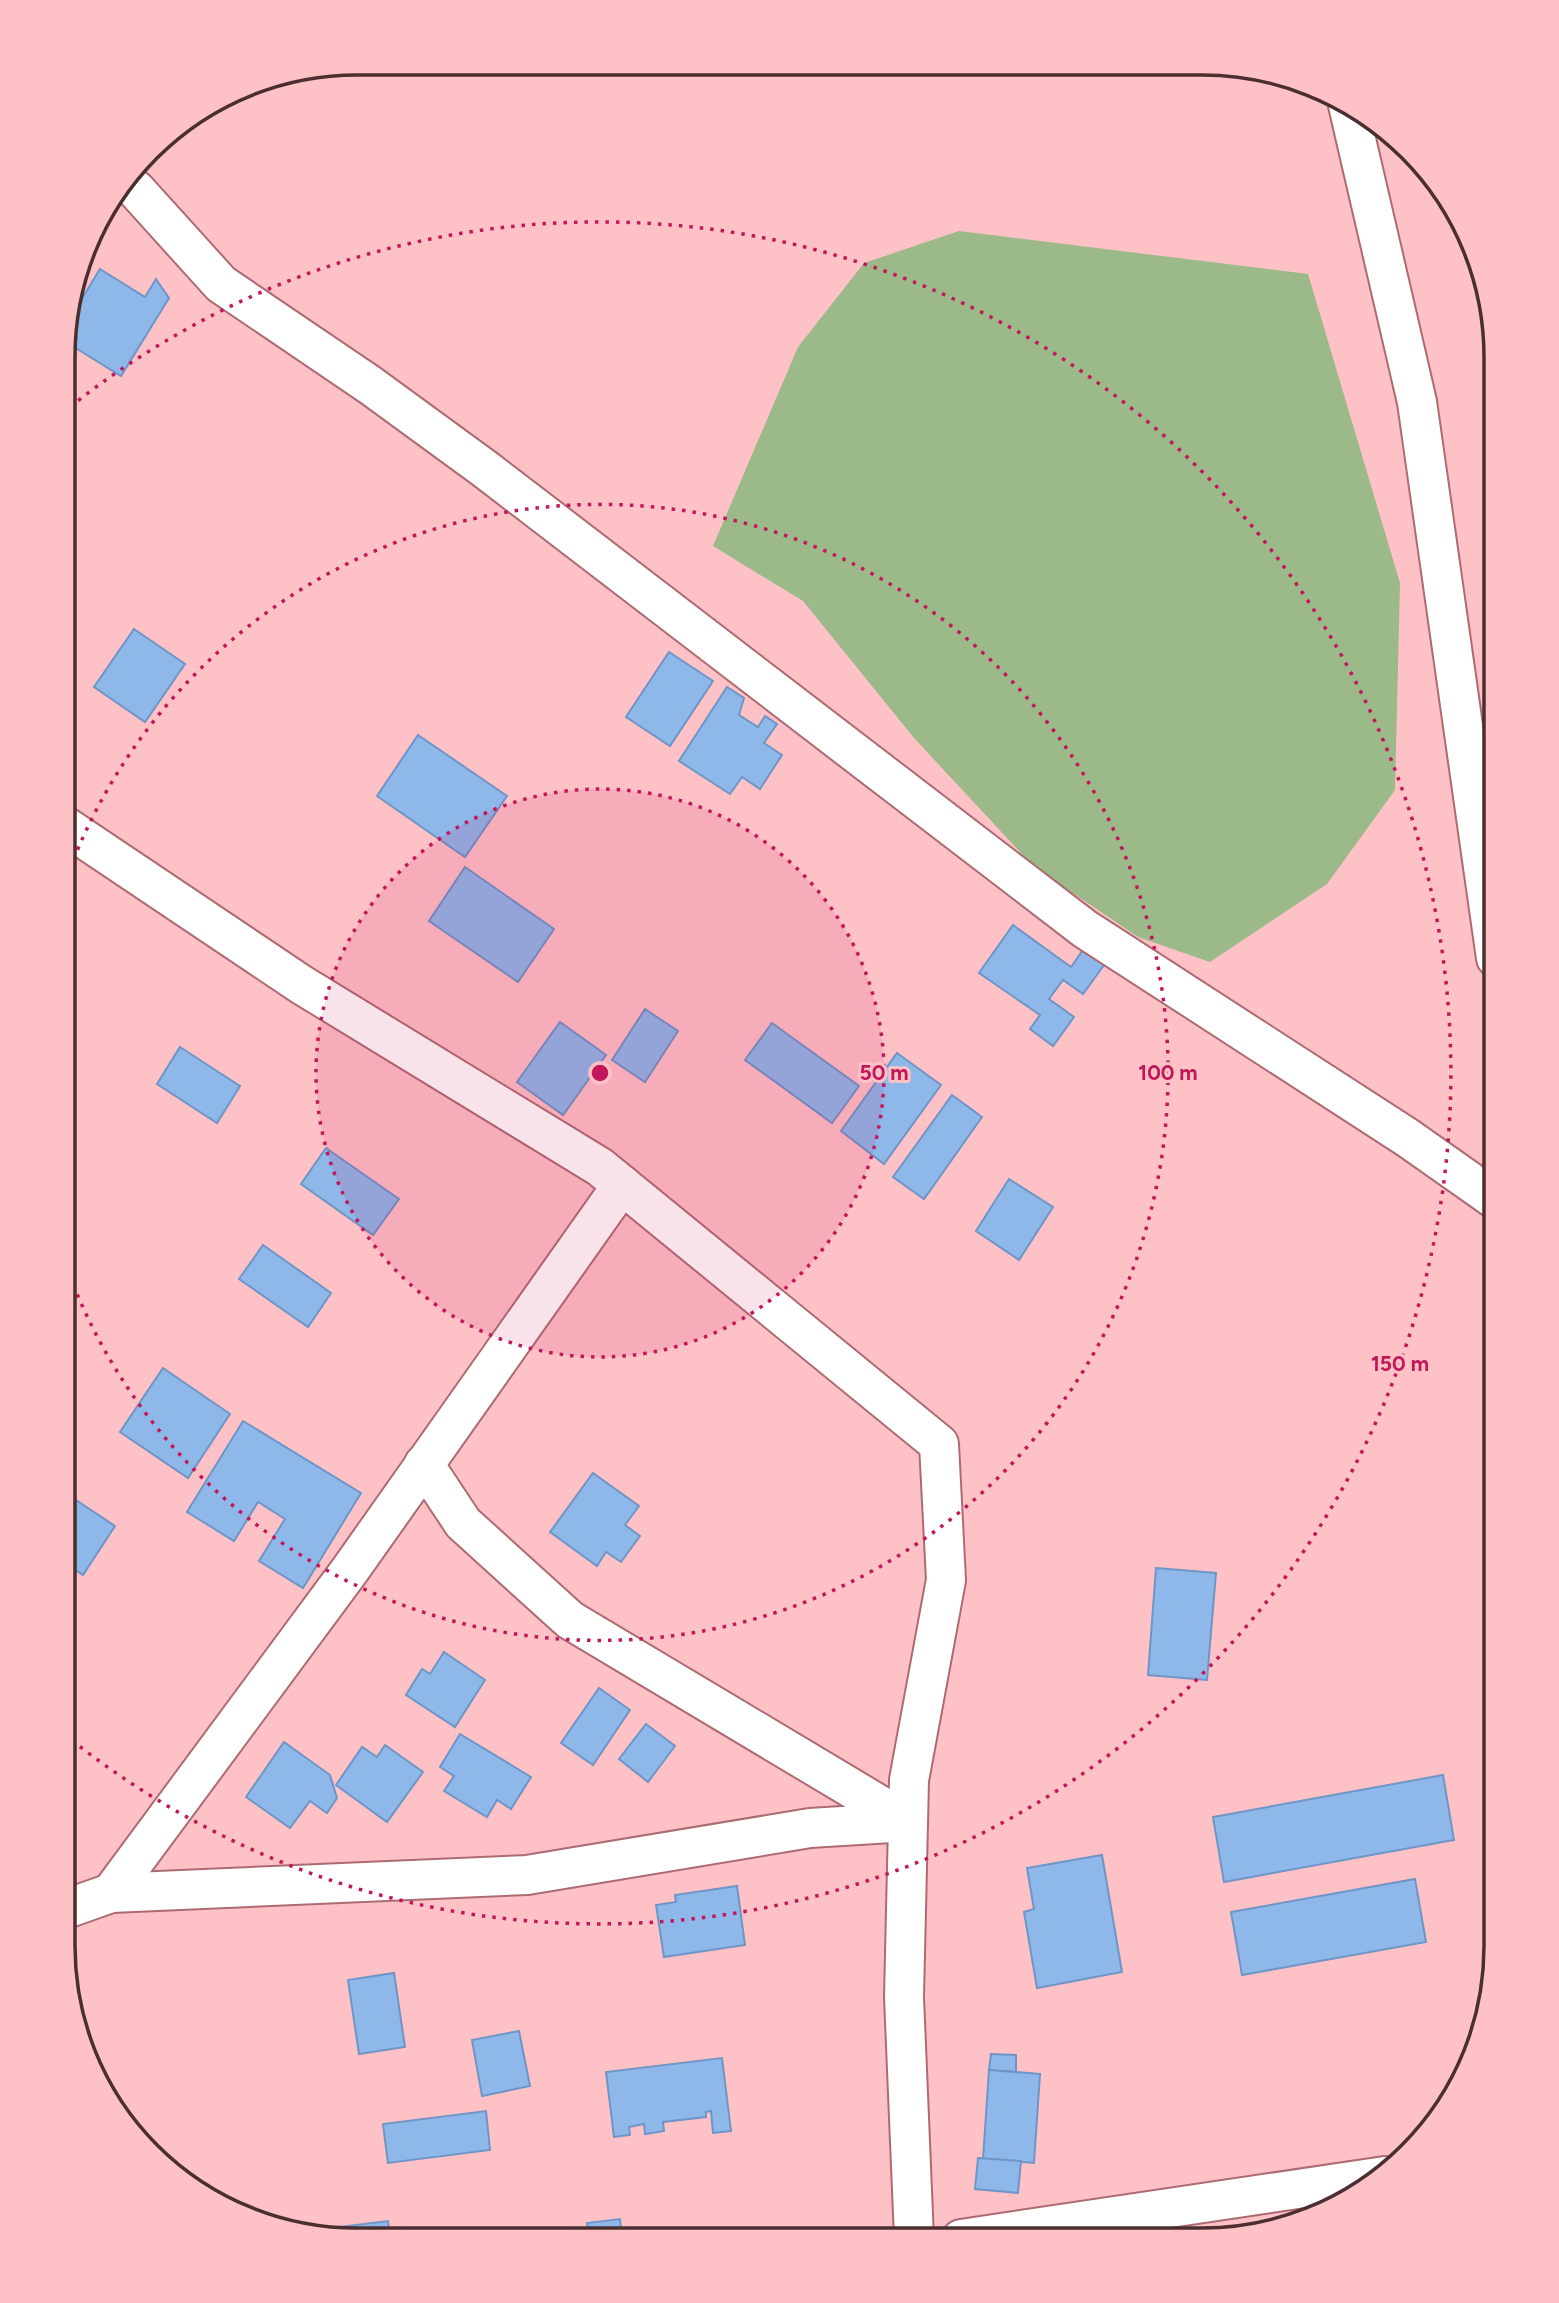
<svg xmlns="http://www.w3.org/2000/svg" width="1559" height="2303" font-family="Figtree,sans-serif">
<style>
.green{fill:#9bb989}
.building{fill:#8fb8ea;stroke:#6e95c6;stroke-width:2}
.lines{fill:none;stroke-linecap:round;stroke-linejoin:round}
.minor-casing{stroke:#ad6b71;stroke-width:42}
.minor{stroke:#fff;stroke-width:38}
.ring{fill:none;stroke:#c2185b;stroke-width:3.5;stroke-dasharray:3.5 7}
.rim{fill:none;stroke:#4a2e30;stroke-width:3.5}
.centre{fill:#c2185b;stroke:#fec2c6;stroke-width:3.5}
.ring-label{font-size:21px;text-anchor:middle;font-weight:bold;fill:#c2185b;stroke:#fec2c6;stroke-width:6;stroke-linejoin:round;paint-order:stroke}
</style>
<rect width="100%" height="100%" fill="#fec2c6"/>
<!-- green -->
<path class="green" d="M 959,231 L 1308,274 L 1400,583 L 1395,790 L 1327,884 L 1210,962 L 1138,937 L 1033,866 L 914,738 L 803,601 L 713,546 L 798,347 L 864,263 Z"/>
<!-- building -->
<g class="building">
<path d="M 100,269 L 145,297 L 156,279 L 169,298 L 121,376 L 66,342 L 66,325 Z"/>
<path d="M 134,629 L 185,664 L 145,722 L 94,687 Z"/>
<path d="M 669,652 L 713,681 L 670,746 L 626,717 Z"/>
<path d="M 727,687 L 744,698 L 739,715 L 758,727 L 765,716 L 777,724 L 764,743 L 782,755 L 760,789 L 742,777 L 730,794 L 679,761 Z"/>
<path d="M 418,735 L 507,796 L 465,857 L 377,796 Z"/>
<path d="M 465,867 L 554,929 L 518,982 L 429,921 Z"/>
<path d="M 1013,925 L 1071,967 L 1083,950 L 1104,965 L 1083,994 L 1063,980 L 1049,999 L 1074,1017 L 1053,1046 L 1030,1029 L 1040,1015 L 979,973 Z"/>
<path d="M 645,1009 L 678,1031 L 645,1082 L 612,1060 Z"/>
<path d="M 560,1022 L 606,1055 L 563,1115 L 517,1082 Z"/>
<path d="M 772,1023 L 859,1086 L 832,1123 L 745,1060 Z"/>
<path d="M 180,1047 L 240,1086 L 217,1123 L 157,1084 Z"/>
<path d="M 897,1053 L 941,1085 L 884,1164 L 841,1131 Z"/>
<path d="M 952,1095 L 982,1117 L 924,1199 L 893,1177 Z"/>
<path d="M 326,1148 L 399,1199 L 373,1235 L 301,1184 Z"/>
<path d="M 1009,1179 L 1053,1207 L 1019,1260 L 976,1231 Z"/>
<path d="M 263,1245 L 331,1293 L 308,1327 L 239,1279 Z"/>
<path d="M 163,1368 L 230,1414 L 188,1478 L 120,1432 Z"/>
<path d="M 243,1421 L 361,1493 L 303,1588 L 259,1561 L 285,1519 L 258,1502 L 234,1541 L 187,1512 Z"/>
<path d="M 593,1473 L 639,1506 L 625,1525 L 640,1536 L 621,1562 L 606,1552 L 597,1566 L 550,1532 Z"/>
<path d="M 64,1492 L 115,1526 L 83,1575 L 64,1562 Z"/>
<path d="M 1156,1568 L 1216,1573 L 1207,1680 L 1148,1675 Z"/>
<path d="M 444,1652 L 485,1680 L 455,1727 L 406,1695 L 422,1669 L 430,1674 Z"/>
<path d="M 599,1688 L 630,1710 L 593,1765 L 561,1743 Z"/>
<path d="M 646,1724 L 675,1746 L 648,1782 L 619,1759 Z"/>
<path d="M 460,1734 L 531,1777 L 511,1809 L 497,1800 L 487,1817 L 444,1791 L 454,1776 L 440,1767 Z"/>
<path d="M 284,1742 L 330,1775 L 337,1798 L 327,1813 L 310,1801 L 290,1828 L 246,1797 Z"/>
<path d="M 385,1745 L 423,1772 L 387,1822 L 336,1785 L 362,1747 L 377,1757 Z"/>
<path d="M 1443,1775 L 1454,1840 L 1224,1882 L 1213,1817 Z"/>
<path d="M 1102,1855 L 1122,1972 L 1037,1988 L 1024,1912 L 1034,1909 L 1027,1868 Z"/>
<path d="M 1415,1879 L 1426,1942 L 1242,1975 L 1231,1912 Z"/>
<path d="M 737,1886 L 745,1945 L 664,1957 L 656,1905 L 676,1902 L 675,1895 Z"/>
<path d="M 394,1973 L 405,2047 L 359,2054 L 348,1980 Z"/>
<path d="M 519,2031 L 530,2086 L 482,2096 L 472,2040 Z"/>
<path d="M 991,2054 L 1016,2055 L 1016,2072 L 989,2070 Z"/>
<path d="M 722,2058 L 731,2131 L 713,2133 L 711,2111 L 706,2112 L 706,2117 L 663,2122 L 664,2131 L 645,2134 L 644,2124 L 629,2127 L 630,2135 L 614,2137 L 606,2072 Z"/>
<path d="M 989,2070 L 1040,2074 L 1034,2163 L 983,2159 Z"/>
<path d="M 486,2111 L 490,2150 L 388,2163 L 383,2124 Z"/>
<path d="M 978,2158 L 1021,2161 L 1018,2193 L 975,2189 Z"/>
<path d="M 620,2219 L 622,2238 L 589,2238 L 587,2223 Z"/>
<path d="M 388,2221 L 390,2238 L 319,2238 L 298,2232 Z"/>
</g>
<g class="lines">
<defs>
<g id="minor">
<path d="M 1348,105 L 1417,402 L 1496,958"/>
<path d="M 125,182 L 136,190 L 221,284 L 370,385 L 485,469 L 1085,929 L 1408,1138 L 1496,1200"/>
<path d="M 65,826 L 302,985 L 600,1167 L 939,1444 L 946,1580 L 909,1780 L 904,1997 L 914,2239"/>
<path d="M 424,1464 L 463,1523 L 570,1620 L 908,1822"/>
<path d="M 111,1893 L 527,1875 L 810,1828 L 908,1822"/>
<path d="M 63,1910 L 111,1893 L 350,1570 L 622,1185"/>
<path d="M 961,2239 L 1385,2176"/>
</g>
</defs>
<!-- minor casing -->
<use href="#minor" class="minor-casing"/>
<!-- minor -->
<use href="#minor" class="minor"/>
</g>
<!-- distance rings -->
<circle cx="600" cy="1073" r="284" fill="#c2185b" fill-opacity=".12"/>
<g class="ring">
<circle cx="600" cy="1073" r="284"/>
<path d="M66 879A568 568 0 1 1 65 1263"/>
<path d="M70 407A851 851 0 1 1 64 1734"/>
</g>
<!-- crop -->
<path d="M0 0H1559V2303H0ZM357 75H1202A282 282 0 0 1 1484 357V1946A282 282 0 0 1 1202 2228H357A282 282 0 0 1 75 1946V357A282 282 0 0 1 357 75Z" fill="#fec2c6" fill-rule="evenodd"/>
<path class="rim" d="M357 75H1202A282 282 0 0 1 1484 357V1946A282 282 0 0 1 1202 2228H357A282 282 0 0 1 75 1946V357A282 282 0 0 1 357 75Z"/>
<circle cx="600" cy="1073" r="10" class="centre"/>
<g class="ring-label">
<text x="884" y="1080">50 m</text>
<text x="1168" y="1080">100 m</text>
<text x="1400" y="1371">150 m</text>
</g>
</svg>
